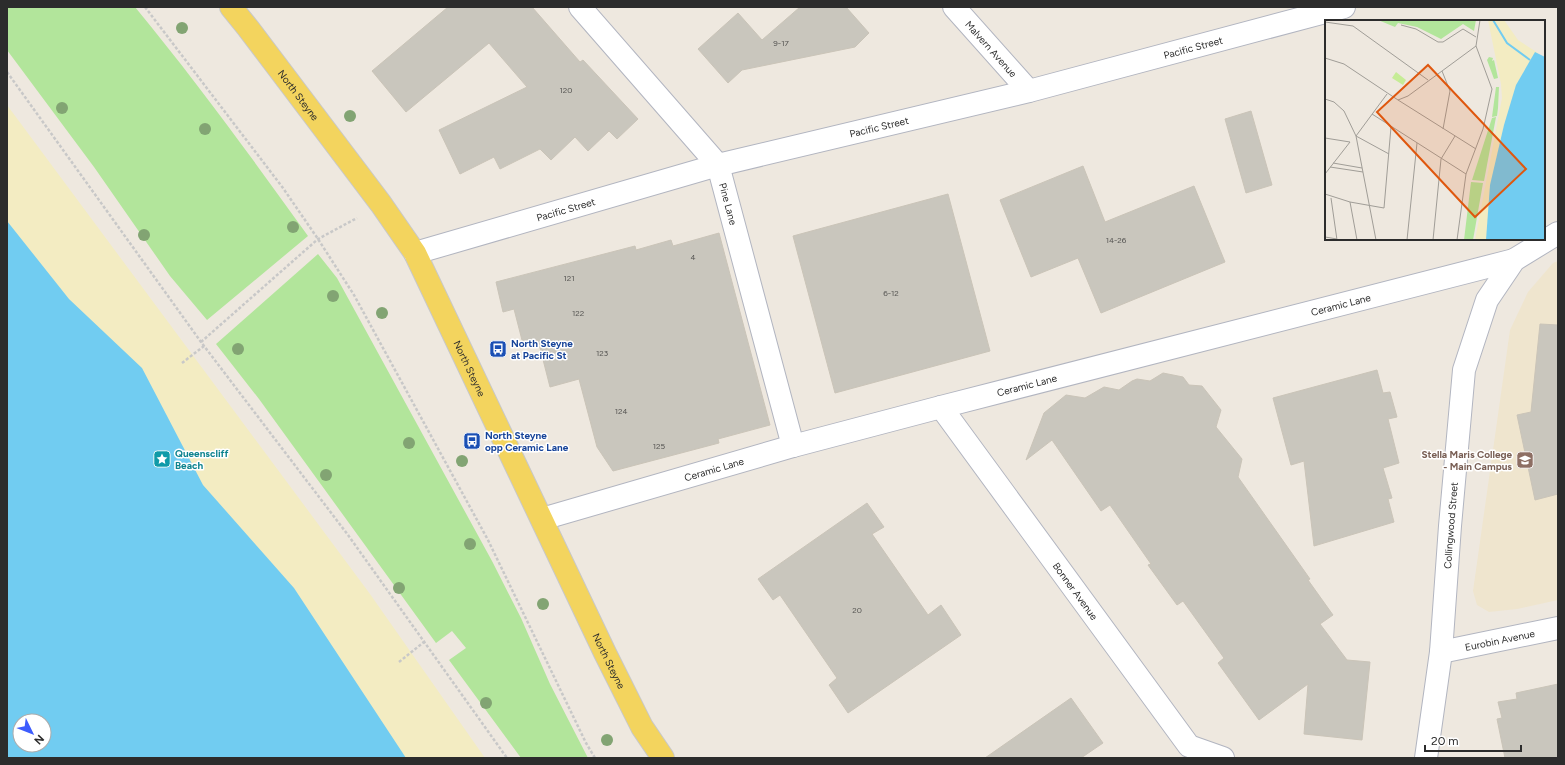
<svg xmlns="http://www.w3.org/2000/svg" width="1565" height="765" font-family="Figtree,sans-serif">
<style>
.education{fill:#efe5ce}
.green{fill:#b2e59b}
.sand{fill:#f3ecc2}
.water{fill:#71ccf1;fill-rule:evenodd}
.building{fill:#c9c6bd;stroke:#cac4b8}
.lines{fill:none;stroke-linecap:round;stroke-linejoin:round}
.minor-casing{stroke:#b2b5c0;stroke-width:24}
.major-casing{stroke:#c8c8c8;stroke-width:24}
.path{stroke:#c8c8c8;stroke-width:2.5;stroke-dasharray:3 2;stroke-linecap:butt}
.minor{stroke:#fff;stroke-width:22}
.major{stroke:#f3d45e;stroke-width:22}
.tree{fill:#82a473}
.labels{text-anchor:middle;stroke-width:3;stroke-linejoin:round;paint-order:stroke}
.number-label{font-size:8px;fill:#535250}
.street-label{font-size:10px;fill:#2c2c2c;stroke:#fff}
.transit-label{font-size:10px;font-weight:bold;fill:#164399;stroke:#fff;text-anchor:start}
.culture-label{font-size:10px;font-weight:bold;fill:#0d838f;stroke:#fff;text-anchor:start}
.education-label{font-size:10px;font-weight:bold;fill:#785e54;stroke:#fff;text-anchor:end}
.inset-river{fill:none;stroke:#71ccf1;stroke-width:2}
.inset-road{fill:none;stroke:#a09d97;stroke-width:1}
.view{fill:#df570e;fill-opacity:0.15;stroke:#df570e;stroke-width:2}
.inset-edge{fill:none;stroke:#2c2c2c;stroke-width:2}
</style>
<rect width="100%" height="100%" fill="#eee8df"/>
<!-- education -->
<path class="education" d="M 1558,261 L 1558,600 L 1517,609 L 1489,612 L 1477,605 L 1473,591 L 1510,330 L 1528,292 L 1553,263 Z"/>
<!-- green -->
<g class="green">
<path d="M 7,7 L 135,7 C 196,81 252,158 308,236 L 207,320 L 170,276 L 94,167 L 7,50 Z"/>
<path d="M 318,254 L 337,278 L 492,561 L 521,618 L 550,684 L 588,758 L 521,758 L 449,660 L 466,648 L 452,631 L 436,643 L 259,399 L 216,344 Z"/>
</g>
<!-- sand -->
<path class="sand" d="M 7,105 L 370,594 L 485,758 L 233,758 L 7,407 Z"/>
<!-- water -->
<path class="water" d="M 7,221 L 69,299 L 142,368 L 203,485 L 294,588 L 406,758 L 7,758 ZM 20,721 L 44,721 L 44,745 L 20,745 Z"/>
<!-- building -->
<g class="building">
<path d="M 448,7 L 532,7 L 580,62 L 583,60 L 638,119 L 617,139 L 609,131 L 588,151 L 575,137 L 551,160 L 540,149 L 500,169 L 494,157 L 460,174 L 439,130 L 527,87 L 489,43 L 406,112 L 372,71 Z"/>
<path d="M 800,7 L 846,7 L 869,33 L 855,47 L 742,70 L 728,83 L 698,49 L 738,13 L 762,40 Z"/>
<path d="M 1251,111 L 1272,185 L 1246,193 L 1225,119 Z"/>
<path d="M 1083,166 L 1105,222 L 1194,186 L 1225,262 L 1101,313 L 1078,258 L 1031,277 L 1000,200 Z"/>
<path d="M 948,194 L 990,351 L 835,393 L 793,236 Z"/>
<path d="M 719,233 L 770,425 L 718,439 L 719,443 L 613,471 L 597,447 L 579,379 L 550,387 L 538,340 L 523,344 L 514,309 L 503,312 L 496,282 L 635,246 L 636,250 L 671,240 L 673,246 Z"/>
<path d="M 1540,324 L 1558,325 L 1558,494 L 1535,500 L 1517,415 L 1531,412 Z"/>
<path d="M 1377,370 L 1383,393 L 1390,392 L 1397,417 L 1388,419 L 1399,463 L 1383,468 L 1392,498 L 1388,499 L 1394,522 L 1314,546 L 1304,461 L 1291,465 L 1273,398 Z"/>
<path d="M 1163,373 L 1183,377 L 1189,385 L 1202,386 L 1221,410 L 1216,427 L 1242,459 L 1238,477 L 1310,579 L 1308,580 L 1333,615 L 1320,624 L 1347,660 L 1370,662 L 1362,740 L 1304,734 L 1308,684 L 1259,720 L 1218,663 L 1224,658 L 1183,601 L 1177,605 L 1148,565 L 1151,564 L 1110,505 L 1101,511 L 1052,440 L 1026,460 L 1044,413 L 1066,395 L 1085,398 L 1104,387 L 1119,390 L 1132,381 L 1137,379 L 1150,381 Z"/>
<path d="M 867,503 L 884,527 L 872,534 L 928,615 L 941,605 L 961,635 L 848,713 L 829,685 L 837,678 L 780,595 L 773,600 L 758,579 Z"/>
<path d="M 1558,684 L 1558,758 L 1505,758 L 1497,719 L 1502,718 L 1498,702 L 1517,699 L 1516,693 Z"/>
<path d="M 1071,698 L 1103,743 L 1081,758 L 985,758 Z"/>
</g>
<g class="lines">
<defs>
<g id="minor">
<path id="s1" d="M 580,7 L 718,165 L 793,446"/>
<path id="s2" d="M 954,7 L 1029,91"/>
<path id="s3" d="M 415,253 L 718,165 L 1029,91 L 1344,7"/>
<path id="s4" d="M 941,407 L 1189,746 L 1223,758"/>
<path id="s5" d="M 542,519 L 793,446 L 941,407 L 1514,260"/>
<path id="s6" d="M 1441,652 L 1558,628"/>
<path id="s7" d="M 1426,758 L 1441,652 L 1450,526 L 1464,370 L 1487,300 L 1514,260 L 1558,233"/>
</g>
<g id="major">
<path id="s8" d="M 231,7 L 248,28 L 381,204 L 415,253 L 605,653 L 642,727 L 663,758"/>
</g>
</defs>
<!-- minor casing -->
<use href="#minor" class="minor-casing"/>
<!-- major casing -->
<use href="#major" class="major-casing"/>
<!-- path -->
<g class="path">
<path d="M 145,7 L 283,188 L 318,239 L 354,295 L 488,540 L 586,743 L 595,758"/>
<path d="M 7,72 L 201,342 L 348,535 L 507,758"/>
<path d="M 201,342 L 318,239 L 357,218"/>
<path d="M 182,363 L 204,346"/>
<path d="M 399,662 L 424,642"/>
</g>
<!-- minor -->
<use href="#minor" class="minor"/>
<!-- major -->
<use href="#major" class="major"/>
</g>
<!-- trees -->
<g class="tree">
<circle cx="182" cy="28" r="6"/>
<circle cx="62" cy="108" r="6"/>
<circle cx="350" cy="116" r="6"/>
<circle cx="205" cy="129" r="6"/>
<circle cx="293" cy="227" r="6"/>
<circle cx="144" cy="235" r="6"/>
<circle cx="333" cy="296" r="6"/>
<circle cx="382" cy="313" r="6"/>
<circle cx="238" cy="349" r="6"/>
<circle cx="409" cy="443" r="6"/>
<circle cx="462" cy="461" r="6"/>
<circle cx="326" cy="475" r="6"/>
<circle cx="470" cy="544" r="6"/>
<circle cx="399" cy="588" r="6"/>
<circle cx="543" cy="604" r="6"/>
<circle cx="486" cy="703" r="6"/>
<circle cx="607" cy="740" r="6"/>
</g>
<!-- icons -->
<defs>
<symbol id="bus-square" viewBox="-11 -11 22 22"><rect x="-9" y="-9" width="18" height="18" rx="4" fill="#1a4fb4" stroke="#fff"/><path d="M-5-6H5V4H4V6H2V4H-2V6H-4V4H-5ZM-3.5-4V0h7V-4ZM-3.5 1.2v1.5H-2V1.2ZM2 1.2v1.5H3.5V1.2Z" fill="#fff"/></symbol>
<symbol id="sight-square" viewBox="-11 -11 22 22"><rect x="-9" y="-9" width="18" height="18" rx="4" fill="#0f9aa8" stroke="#fff"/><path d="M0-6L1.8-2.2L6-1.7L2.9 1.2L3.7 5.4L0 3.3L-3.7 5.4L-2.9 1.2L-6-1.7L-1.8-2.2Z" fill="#fff"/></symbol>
<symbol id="school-square" viewBox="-11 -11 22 22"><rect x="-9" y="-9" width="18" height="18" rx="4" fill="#8d6e63" stroke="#fff"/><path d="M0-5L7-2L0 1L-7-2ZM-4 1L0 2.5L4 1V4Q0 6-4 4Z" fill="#fff"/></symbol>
</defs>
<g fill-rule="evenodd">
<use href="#bus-square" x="488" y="339" width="20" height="20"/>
<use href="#bus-square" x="462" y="431" width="20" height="20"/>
<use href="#sight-square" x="152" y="449" width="20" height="20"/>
<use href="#school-square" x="1515" y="450" width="20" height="20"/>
</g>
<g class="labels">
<!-- number labels -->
<g class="number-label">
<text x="781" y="46">9-17</text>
<text x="566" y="93">120</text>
<text x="1116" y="243">14-26</text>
<text x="693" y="260">4</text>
<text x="569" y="281">121</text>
<text x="891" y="296">6-12</text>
<text x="578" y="316">122</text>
<text x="602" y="356">123</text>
<text x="621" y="414">124</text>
<text x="659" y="449">125</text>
<text x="857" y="613">20</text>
</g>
<!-- street labels -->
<g class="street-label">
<text dy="4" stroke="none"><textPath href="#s3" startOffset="805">Pacific Street</textPath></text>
<text dy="4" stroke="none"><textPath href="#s2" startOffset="56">Malvern Avenue</textPath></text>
<text dy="4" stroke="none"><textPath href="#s8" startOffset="111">North Steyne</textPath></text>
<text dy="4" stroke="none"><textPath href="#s3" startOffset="481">Pacific Street</textPath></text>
<text dy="4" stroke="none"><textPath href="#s1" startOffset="250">Pine Lane</textPath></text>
<text dy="4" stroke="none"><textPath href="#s3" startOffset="157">Pacific Street</textPath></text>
<text dy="4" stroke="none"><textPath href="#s5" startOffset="827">Ceramic Lane</textPath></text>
<text dy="4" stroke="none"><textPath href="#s8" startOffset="435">North Steyne</textPath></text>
<text dy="4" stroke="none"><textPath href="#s5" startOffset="503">Ceramic Lane</textPath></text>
<text dy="4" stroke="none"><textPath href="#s5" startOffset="179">Ceramic Lane</textPath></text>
<text dy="4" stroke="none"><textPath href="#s7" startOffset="234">Collingwood Street</textPath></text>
<text dy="4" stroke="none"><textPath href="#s4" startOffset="228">Bonner Avenue</textPath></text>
<text dy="4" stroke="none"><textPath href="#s6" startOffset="60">Eurobin Avenue</textPath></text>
<text dy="4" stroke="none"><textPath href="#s8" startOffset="759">North Steyne</textPath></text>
</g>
<!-- transit labels -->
<g class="transit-label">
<text x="511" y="347">North Steyne<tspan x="511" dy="12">at Pacific St</tspan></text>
<text x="485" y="439">North Steyne<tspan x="485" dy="12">opp Ceramic Lane</tspan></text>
</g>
<!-- culture labels -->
<g class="culture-label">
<text x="175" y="457">Queenscliff<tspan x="175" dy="12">Beach</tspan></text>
</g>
<!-- education labels -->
<g class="education-label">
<text x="1512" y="458">Stella Maris College<tspan x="1512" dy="12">- Main Campus</tspan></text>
</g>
</g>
<!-- overview -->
<g transform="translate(1325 20)">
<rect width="220" height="220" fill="#eee8df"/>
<path d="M 53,0 L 151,0 L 149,11 L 138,4 L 116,19 L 92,7 L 73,3 L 70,7 ZM 164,37 L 168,38 L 167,41 L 169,40 L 173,58 L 169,59 L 162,40 ZM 171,67 L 174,67 L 173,88 L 172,96 L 167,97 ZM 171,97 L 159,161 L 147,160 L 167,98 ZM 146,162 L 158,163 L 148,220 L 139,220 Z" fill="#b2e59b"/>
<path d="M 163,0 L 179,0 L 193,20 L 213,33 L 173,220 L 150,220 L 177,78 L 176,64 Z" fill="#f3ecc2"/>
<path d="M 71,52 L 81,60 L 78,65 L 67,58 Z" fill="#c6ec96"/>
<path d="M 210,32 L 220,37 L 220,220 L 161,220 L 165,165 L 179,105 L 191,65 Z" fill="#71ccf1"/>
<path class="inset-river" d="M 168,0 L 182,23 L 205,40"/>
<path class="inset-road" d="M 0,2 L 28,6 L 103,60M 76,5 L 91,9 L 113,22 L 118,22 L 138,9 L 151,17M 0,38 L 19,44 L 73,80 L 83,76 L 151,26M 117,51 L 125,71 L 118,109M 0,79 L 9,82 L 19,91 L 31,116 L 51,220M 73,80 L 151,129M 47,94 L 141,154M 31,116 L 62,74M 31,116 L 64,134M 0,118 L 25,122 L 0,154M 8,143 L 37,148M 5,147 L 38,152M 0,174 L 25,182 L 59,188 L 66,107M 6,178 L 12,220M 25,182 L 32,220M 0,217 L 12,219M 82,220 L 92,123M 108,220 L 116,139 L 130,116M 132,220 L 141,154 L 158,109 L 167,69 L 151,26 L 155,0"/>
<path class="view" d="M 103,45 L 201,149 L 150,197 L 52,92 Z"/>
<rect width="220" height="220" class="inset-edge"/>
</g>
<!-- border -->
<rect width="1565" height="765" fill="none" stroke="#2c2c2c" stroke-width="16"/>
<!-- north arrow -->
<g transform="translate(32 733) rotate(133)"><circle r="19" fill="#ffffff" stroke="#ababab"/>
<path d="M0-3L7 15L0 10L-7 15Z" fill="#3d5cfd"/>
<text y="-6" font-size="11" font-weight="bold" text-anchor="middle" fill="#2c2c2c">N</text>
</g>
<!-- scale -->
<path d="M1425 745v6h96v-6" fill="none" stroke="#2c2c2c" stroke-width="2"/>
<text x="1431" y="745" font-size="12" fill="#2c2c2c" stroke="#ffffff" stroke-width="3" paint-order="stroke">20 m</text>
</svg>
